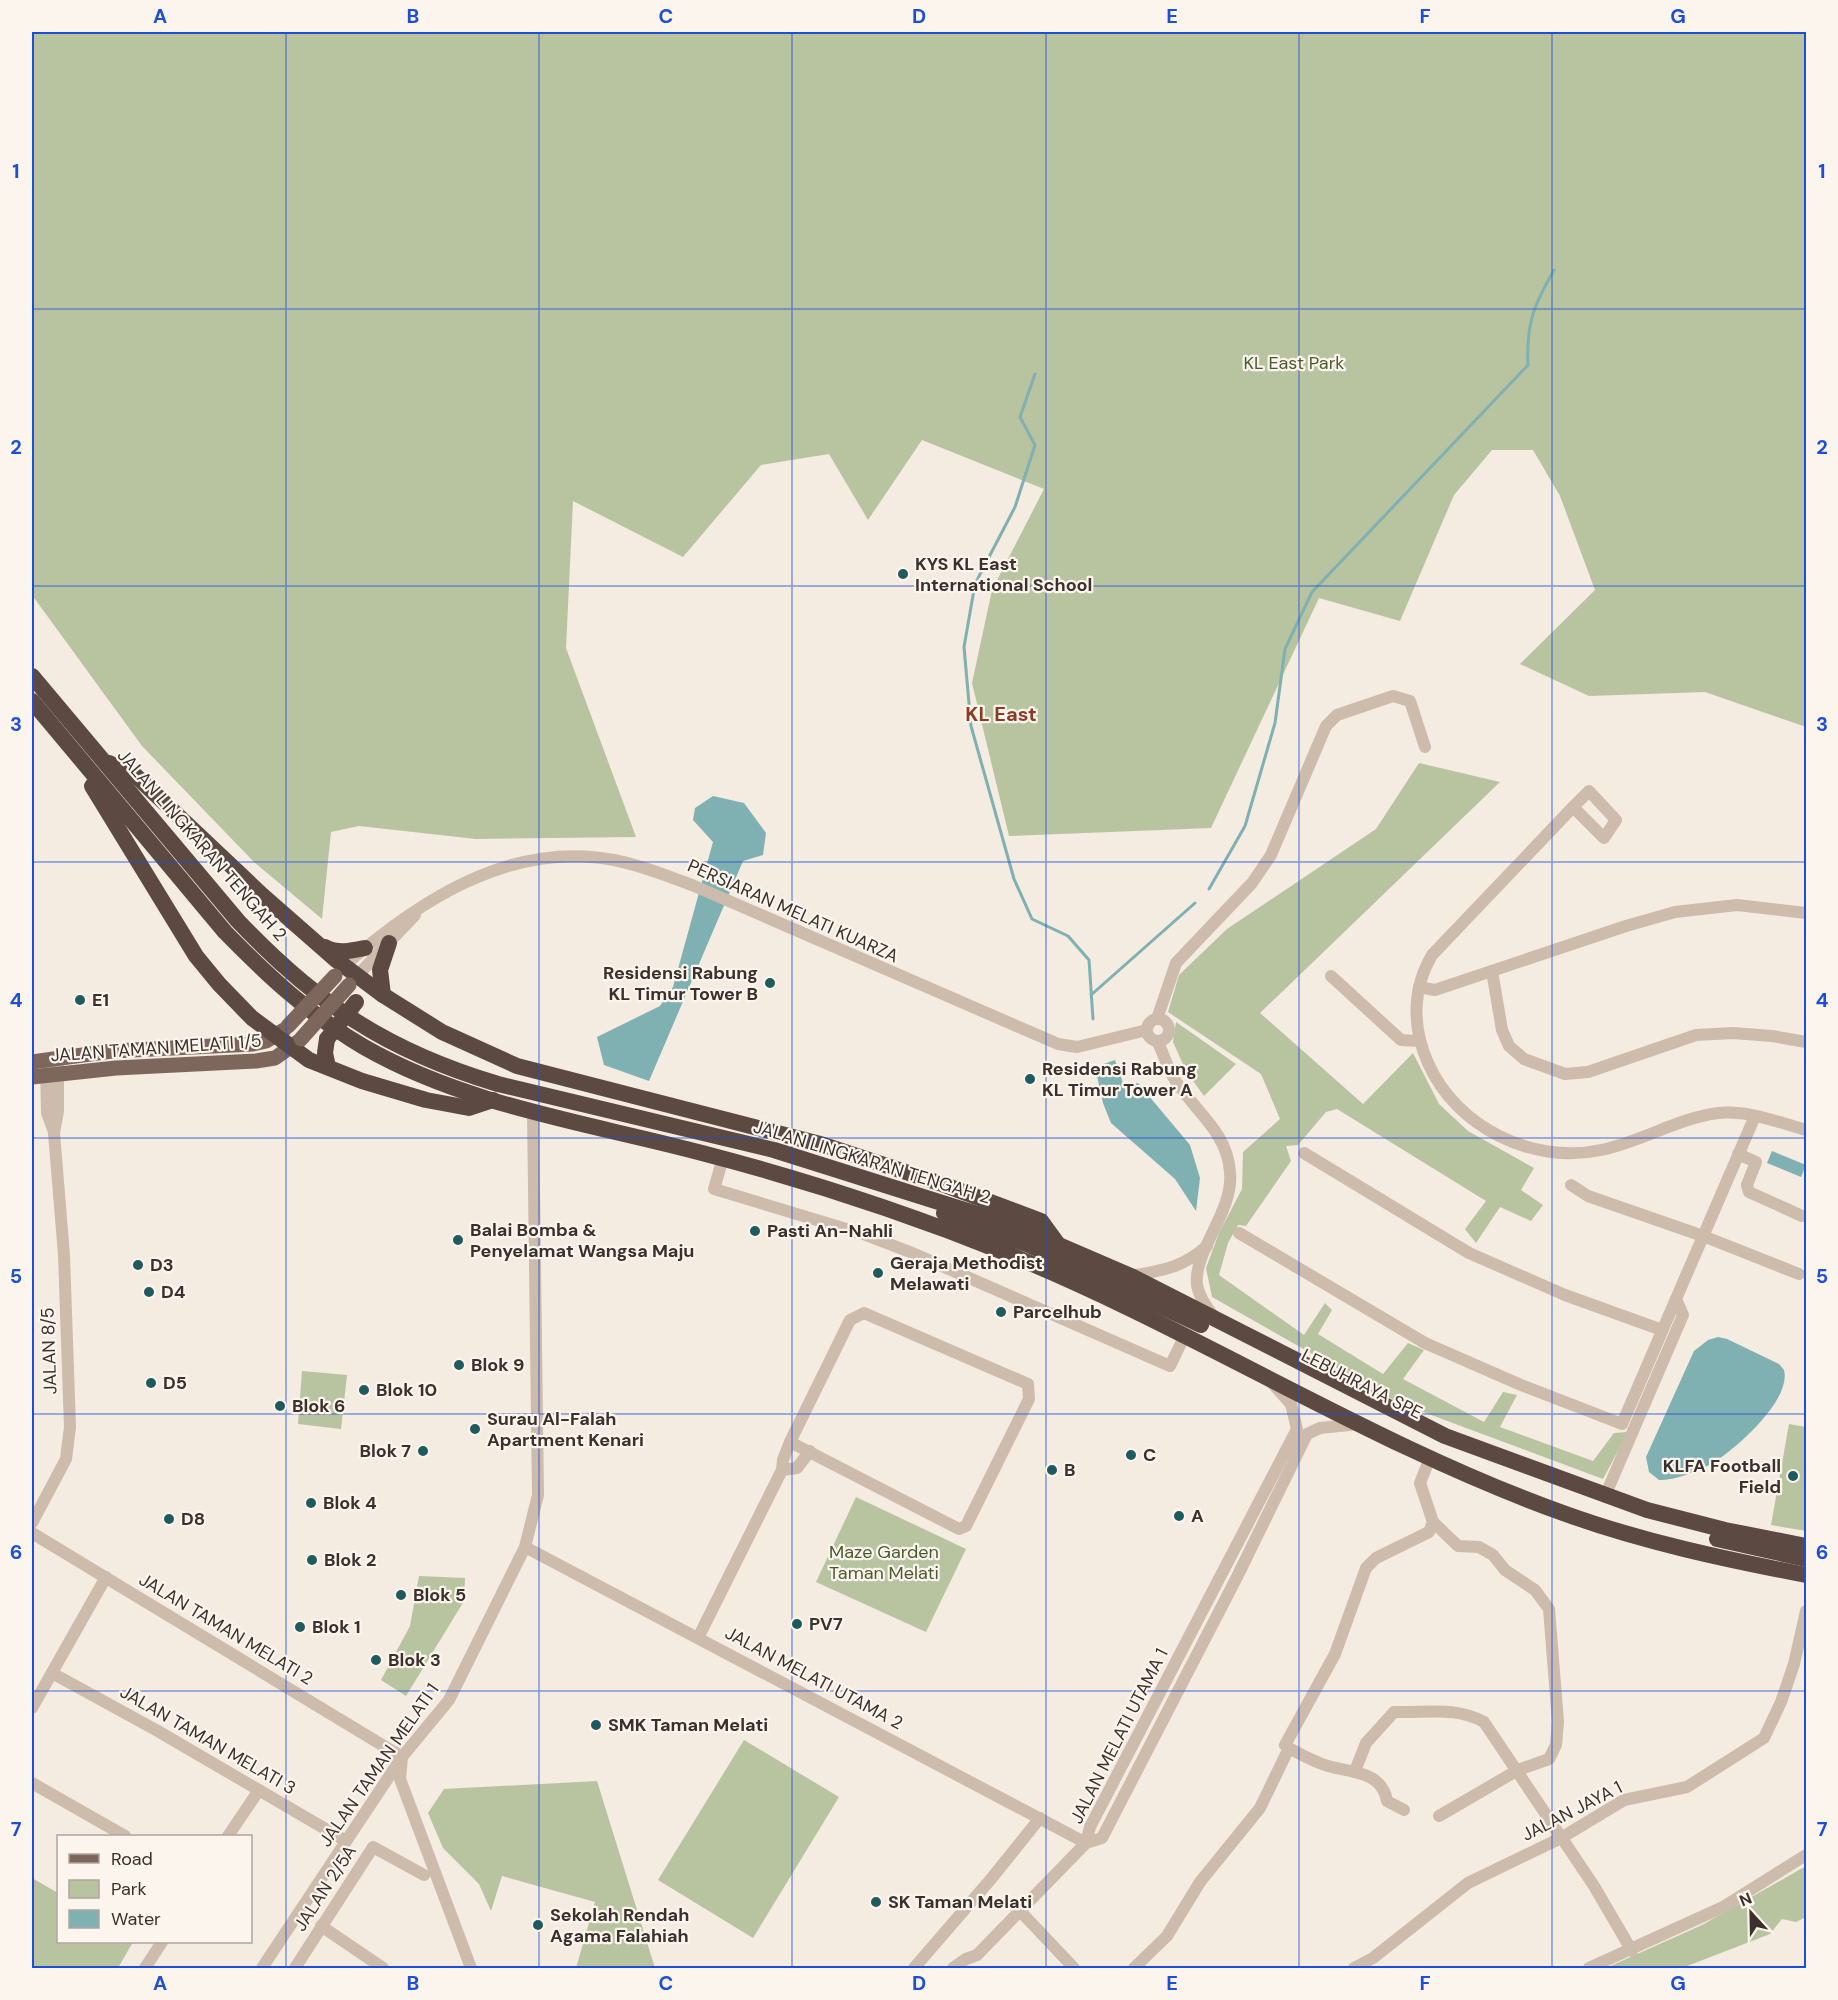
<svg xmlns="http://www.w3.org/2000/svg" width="1838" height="2000" font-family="'DM Sans',sans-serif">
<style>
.green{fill:#b8c4a0}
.water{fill:#7fb0b2}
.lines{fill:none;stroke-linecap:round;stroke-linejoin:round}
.stream{stroke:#7fb0b2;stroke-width:3}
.minor{stroke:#cdbbac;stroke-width:12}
.major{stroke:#7d675c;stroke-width:15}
.highway{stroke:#5c4a42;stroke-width:16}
.major-bridge{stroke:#7d675c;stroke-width:15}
.highway-bridge{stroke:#5c4a42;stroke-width:16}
.grid{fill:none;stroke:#1d4ed8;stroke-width:1.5;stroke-opacity:0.55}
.poi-dot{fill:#1f5a5e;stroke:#fbf5ee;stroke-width:2}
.labels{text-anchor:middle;stroke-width:4.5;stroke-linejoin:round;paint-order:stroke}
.park-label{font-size:18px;fill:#4a5a2e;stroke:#fbf5ee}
.poi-label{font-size:18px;font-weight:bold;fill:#3b302b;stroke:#fbf5ee;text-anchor:start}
.street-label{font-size:18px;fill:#3b302b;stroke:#fbf5ee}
.neighbourhood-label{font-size:20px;font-weight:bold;fill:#8c3b22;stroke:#fbf5ee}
.neatline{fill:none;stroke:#1d4ed8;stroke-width:2}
.grid-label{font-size:20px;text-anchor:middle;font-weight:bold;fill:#1d4ed8}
</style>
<rect width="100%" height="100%" fill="#f4ebe1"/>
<!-- green -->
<g class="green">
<path d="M 32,32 L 1806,32 L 1806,727 L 1705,692 L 1589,696 L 1520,664 L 1595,590 L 1560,496 L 1533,450 L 1492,450 L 1454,495 L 1400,621 L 1319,598 L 1211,828 L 1009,836 L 972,683 L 992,590 L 1044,489 L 922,440 L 868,520 L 829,454 L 761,465 L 683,557 L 573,501 L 566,648 L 636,837 L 476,839 L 359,826 L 331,832 L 322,919 L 254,862 L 142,746 L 32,595 Z"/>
<path d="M 1419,763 L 1500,782 L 1260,1013 L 1363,1104 L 1413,1053 L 1439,1104 L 1468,1131 L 1534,1168 L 1521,1190 L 1543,1205 L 1531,1221 L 1500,1207 L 1476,1243 L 1465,1229 L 1486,1201 L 1337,1109 L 1326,1112 L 1298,1145 L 1286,1146 L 1291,1161 L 1246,1226 L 1238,1225 L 1228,1243 L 1219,1275 L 1304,1335 L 1325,1303 L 1332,1310 L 1318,1334 L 1383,1374 L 1408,1343 L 1424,1350 L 1403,1379 L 1484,1422 L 1503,1392 L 1517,1395 L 1500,1427 L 1593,1461 L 1614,1433 L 1628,1432 L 1603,1479 L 1399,1403 L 1212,1297 L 1206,1268 L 1219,1233 L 1242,1189 L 1243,1152 L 1280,1119 L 1261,1074 L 1168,1012 L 1179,975 L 1227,929 L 1376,829 Z"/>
<path d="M 1176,1022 L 1236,1064 L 1204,1096 L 1186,1071 L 1173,1042 Z"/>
<path d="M 302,1371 L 347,1375 L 341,1429 L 298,1424 Z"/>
<path d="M 1789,1424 L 1806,1427 L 1806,1531 L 1771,1525 Z"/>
<path d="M 856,1497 L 966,1549 L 926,1632 L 816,1582 Z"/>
<path d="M 419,1576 L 465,1578 L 464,1601 L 406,1696 L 381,1680 L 410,1626 Z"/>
<path d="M 744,1740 L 839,1797 L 753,1938 L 658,1880 Z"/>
<path d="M 597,1781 L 655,1968 L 576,1968 L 595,1902 L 502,1876 L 491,1911 L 479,1884 L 443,1848 L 428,1813 L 444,1789 Z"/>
<path d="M 1806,1866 L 1806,1917 L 1796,1922 L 1782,1919 L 1770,1934 L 1682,1968 L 1606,1968 L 1702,1925 Z"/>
<path d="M 32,1878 L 58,1893 L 58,1942 L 133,1942 L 118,1968 L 32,1968 Z"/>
</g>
<!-- water -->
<g class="water">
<path d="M 713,796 L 744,803 L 766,833 L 763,855 L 743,861 L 649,1081 L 604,1065 L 597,1037 L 660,1006 L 673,987 L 713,842 L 693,820 L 695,808 Z"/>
<path d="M 1115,1060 L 1124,1086 L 1138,1083 L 1190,1145 L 1200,1178 L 1196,1211 L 1175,1179 L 1111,1123 L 1103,1103 L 1095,1067 Z"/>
<path d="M 1772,1151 L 1806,1165 L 1801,1177 L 1767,1163 Z"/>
<path d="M 1718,1337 L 1727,1339 L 1779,1364 L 1784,1370 C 1792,1400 1735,1450 1711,1464 C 1696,1472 1676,1480 1659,1480 L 1649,1472 L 1646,1457 L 1694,1351 L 1708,1340 Z"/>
</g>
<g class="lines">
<!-- stream -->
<g class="stream">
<path d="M 1035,374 L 1020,417 L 1035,445 L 1015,507 L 975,584 L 964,647 L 971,726 L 1014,879 L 1032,919 L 1068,936 L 1089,960 L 1093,1019"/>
<path d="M 1209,889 L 1245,826 L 1275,723 L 1285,649 L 1312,592 L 1528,365 C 1526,323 1534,305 1554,270"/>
<path d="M 1091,995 L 1195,903"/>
</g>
<!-- minor -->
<g class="minor">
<path d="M 1573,807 L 1604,838 L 1616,820 L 1589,791 L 1573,807 L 1432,955 C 1412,989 1412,1027 1428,1063 C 1456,1127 1533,1165 1601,1150 C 1641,1142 1678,1118 1718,1113 C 1748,1110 1778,1122 1806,1130"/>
<path d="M 344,966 C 418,901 511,840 614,860 C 641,865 667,876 692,885 L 1058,1044 L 1077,1047 L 1147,1030"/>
<path d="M 1492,971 L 1502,1030 L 1509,1046 L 1524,1059 L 1565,1074 L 1588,1072 L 1696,1035 L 1733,1033 L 1772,1036 L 1806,1042"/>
<path d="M 357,976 L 415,915"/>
<path d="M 1331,976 L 1401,1040 L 1418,1041"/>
<path d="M 1419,987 L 1435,990 L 1626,926 L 1675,912 L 1737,905 L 1806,913"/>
<path d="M 1157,1019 L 1176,963 L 1252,883 L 1271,855 L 1326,726 L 1337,715 L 1393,696 L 1410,701 L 1425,747"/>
<circle cx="1158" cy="1030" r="11"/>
<path d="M 1157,1041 C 1163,1052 1166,1064 1172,1075 C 1191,1109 1227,1129 1230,1172 C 1234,1212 1193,1251 1197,1285 C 1199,1297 1207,1307 1214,1317"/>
<path d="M 46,1067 L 47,1113 L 54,1132"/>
<path d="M 1304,1153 L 1469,1253 L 1565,1295 L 1662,1330"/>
<path d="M 1738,1154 L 1756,1162 L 1747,1185 L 1749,1192 L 1802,1216"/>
<path d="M 723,1158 L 714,1189 L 863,1234 L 910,1252 L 1170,1366 L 1185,1335"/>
<path d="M 1571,1185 L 1588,1196 L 1703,1236 L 1799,1274"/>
<path d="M 1239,1233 L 1425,1343 L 1521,1385 L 1622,1424 L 1755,1116"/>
<path d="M 1131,1276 C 1163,1270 1182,1268 1207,1246"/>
<path d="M 864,1313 L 1028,1384 L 1029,1399 L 966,1526 L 959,1529 L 790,1442 L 850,1320 Z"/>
<path d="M 782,1470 L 797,1468 L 810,1451"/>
<path d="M 1605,1496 L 1683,1315 L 1676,1299"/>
<path d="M 1433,1522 L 1458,1546 L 1479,1547 L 1493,1555 L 1505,1570 L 1535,1590 L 1549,1609 L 1558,1722 L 1556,1745 L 1549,1759 L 1518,1770 L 1439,1816"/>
<path d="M 32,1523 L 66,1459 L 70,1427 L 64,1255 L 54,1133 L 58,1111 L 58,1066"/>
<path d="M 32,1533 L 402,1757 L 400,1779 L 471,1968"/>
<path d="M 525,1547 L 1086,1843"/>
<path d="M 698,1638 L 782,1470 L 783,1460 L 790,1442"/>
<path d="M 52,1673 L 156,1730 L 346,1841"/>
<path d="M 32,1708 L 106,1577"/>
<path d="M 1289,1748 C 1302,1755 1314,1762 1328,1766 C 1352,1773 1382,1771 1387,1801 L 1404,1810"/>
<path d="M 1355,1771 L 1366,1743 L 1394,1712 C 1426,1713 1455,1706 1484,1722 L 1594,1886 L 1632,1951"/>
<path d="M 32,1783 L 125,1836"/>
<path d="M 228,1836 L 259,1790"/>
<path d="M 1086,1843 L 1090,1827 L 1297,1429 L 1291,1404 L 1273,1384"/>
<path d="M 1021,1912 L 1074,1968"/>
<path d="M 321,1926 L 383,1968"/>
<path d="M 145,1968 L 162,1942"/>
<path d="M 262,1968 L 402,1757 L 449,1700 L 525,1547 L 538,1495 L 533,1111"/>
<path d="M 295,1968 L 373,1847 L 424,1875"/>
<path d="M 914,1968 L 991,1879 L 1040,1818"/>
<path d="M 953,1968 L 966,1959 L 977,1955 L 1086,1843 L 1102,1838 L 1237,1577 L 1307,1434 L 1320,1428 L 1358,1424"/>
<path d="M 1134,1968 L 1167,1936 L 1200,1882 L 1260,1808 L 1289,1748 L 1285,1745 L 1335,1654 L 1366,1568 L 1376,1558 L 1429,1532 L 1433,1522 L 1420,1483 L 1430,1458"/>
<path d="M 1354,1968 L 1373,1958 L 1468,1883 L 1561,1838 L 1624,1800 L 1687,1787 L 1764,1738 L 1781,1702 L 1794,1664 L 1806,1611"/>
<path d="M 1589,1968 L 1723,1907 L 1806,1855"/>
</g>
<!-- major -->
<g class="major">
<path d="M 32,1062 L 112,1051 L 253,1044 L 266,1041 L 284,1030"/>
<path d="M 32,1077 L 116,1068 L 256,1061 L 275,1058 L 299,1041"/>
</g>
<!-- highway -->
<g class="highway">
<path d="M 32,676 L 238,921 C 317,1004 387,1051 498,1084 L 774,1150 L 1015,1226 L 1131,1276 L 1445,1436 L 1647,1510 L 1725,1530 L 1806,1546"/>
<path d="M 32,701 L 225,932 C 267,975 311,1016 364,1047 C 467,1106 589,1123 702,1153 C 806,1180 907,1213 1006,1253 C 1196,1330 1370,1444 1563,1513 C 1643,1542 1724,1559 1806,1575"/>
<path d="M 109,763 L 136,776 L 262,895 L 335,959 L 383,995 L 442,1032 L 517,1066 L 824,1145 L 942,1184 L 1041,1221 L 1057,1243"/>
<path d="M 92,786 L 196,956 L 219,984 L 252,1018 L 309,1060 L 362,1081 L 426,1100 L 469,1108 L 493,1100"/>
<path d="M 325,947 C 338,954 351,951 365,948"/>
<path d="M 383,995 L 380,970 L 389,943"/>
<path d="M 327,1039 L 325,1053 L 328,1067"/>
<path d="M 944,1213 L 1029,1245 L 1201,1325"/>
<path d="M 1717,1539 L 1806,1559"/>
</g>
<!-- major-bridge -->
<g class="major-bridge">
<path d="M 288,1026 L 335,976"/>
<path d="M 301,1039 L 349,985"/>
</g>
<!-- highway-bridge -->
<path class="highway-bridge" d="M 327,1039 L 356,1002"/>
</g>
<!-- grid -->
<path class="grid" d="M 286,32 L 286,1968M 539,32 L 539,1968M 792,32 L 792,1968M 1046,32 L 1046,1968M 1299,32 L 1299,1968M 1552,32 L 1552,1968M 32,309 L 1806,309M 32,586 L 1806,586M 32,862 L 1806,862M 32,1138 L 1806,1138M 32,1414 L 1806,1414M 32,1691 L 1806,1691"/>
<!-- markers -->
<g class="poi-dot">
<circle cx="903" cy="574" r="6"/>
<circle cx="770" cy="983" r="6"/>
<circle cx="80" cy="1000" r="6"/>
<circle cx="1030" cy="1079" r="6"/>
<circle cx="755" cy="1231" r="6"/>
<circle cx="458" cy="1240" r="6"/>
<circle cx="138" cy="1265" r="6"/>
<circle cx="878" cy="1273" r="6"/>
<circle cx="149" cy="1292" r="6"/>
<circle cx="1001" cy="1312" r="6"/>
<circle cx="459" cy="1365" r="6"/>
<circle cx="151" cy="1383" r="6"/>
<circle cx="364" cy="1390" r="6"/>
<circle cx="280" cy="1406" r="6"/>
<circle cx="475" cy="1429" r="6"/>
<circle cx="423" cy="1451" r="6"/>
<circle cx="1131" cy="1455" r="6"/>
<circle cx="1052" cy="1470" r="6"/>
<circle cx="1793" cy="1476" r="6"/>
<circle cx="311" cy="1503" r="6"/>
<circle cx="1179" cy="1516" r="6"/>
<circle cx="169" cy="1519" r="6"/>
<circle cx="312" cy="1560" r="6"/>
<circle cx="401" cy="1595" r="6"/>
<circle cx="797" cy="1624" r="6"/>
<circle cx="300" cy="1627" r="6"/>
<circle cx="376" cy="1660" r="6"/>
<circle cx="596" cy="1725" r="6"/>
<circle cx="876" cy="1902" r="6"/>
<circle cx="538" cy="1925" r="6"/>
</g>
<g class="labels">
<!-- park labels -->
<g class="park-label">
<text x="1294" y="369">KL East Park</text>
<text x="884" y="1558">Maze Garden<tspan x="884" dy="21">Taman Melati</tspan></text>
</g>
<!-- poi labels -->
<g class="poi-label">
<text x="915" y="570">KYS KL East<tspan x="915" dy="21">International School</tspan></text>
<text x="758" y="979" text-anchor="end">Residensi Rabung<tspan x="758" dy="21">KL Timur Tower B</tspan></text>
<text x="92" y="1006">E1</text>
<text x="1042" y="1075">Residensi Rabung<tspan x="1042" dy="21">KL Timur Tower A</tspan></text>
<text x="470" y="1236">Balai Bomba &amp;<tspan x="470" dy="21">Penyelamat Wangsa Maju</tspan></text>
<text x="767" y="1237">Pasti An-Nahli</text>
<text x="890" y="1269">Geraja Methodist<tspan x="890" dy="21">Melawati</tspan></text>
<text x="150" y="1271">D3</text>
<text x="161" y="1298">D4</text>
<text x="1013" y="1318">Parcelhub</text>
<text x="471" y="1371">Blok 9</text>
<text x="163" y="1389">D5</text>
<text x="376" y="1396">Blok 10</text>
<text x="292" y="1412">Blok 6</text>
<text x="487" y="1425">Surau Al-Falah<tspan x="487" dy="21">Apartment Kenari</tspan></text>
<text x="411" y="1457" text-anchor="end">Blok 7</text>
<text x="1143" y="1461">C</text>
<text x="1781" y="1472" text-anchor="end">KLFA Football<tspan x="1781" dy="21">Field</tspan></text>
<text x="1064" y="1476">B</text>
<text x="323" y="1509">Blok 4</text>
<text x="1191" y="1522">A</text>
<text x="181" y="1525">D8</text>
<text x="324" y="1566">Blok 2</text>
<text x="413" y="1601">Blok 5</text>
<text x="809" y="1630">PV7</text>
<text x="312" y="1633">Blok 1</text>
<text x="388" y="1666">Blok 3</text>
<text x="608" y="1731">SMK Taman Melati</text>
<text x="888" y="1908">SK Taman Melati</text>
<text x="550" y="1921">Sekolah Rendah<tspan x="550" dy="21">Agama Falahiah</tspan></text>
</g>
<!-- street labels -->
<g class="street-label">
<text transform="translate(202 845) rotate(49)" y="6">JALAN LINGKARAN TENGAH 2</text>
<text transform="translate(793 911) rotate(24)" y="6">PERSIARAN MELATI KUARZA</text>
<text transform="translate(156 1048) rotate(-4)" y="6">JALAN TAMAN MELATI 1/5</text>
<text transform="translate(872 1162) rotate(17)" y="6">JALAN LINGKARAN TENGAH 2</text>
<text transform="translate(49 1351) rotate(-92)" y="6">JALAN 8/5</text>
<text transform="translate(1362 1384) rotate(27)" y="6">LEBUHRAYA SPE</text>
<text transform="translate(226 1629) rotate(31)" y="6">JALAN TAMAN MELATI 2</text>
<text transform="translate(814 1678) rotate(28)" y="6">JALAN MELATI UTAMA 2</text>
<text transform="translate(1119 1736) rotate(-63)" y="6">JALAN MELATI UTAMA 1</text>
<text transform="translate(208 1740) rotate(30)" y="6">JALAN TAMAN MELATI 3</text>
<text transform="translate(379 1765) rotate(-55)" y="6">JALAN TAMAN MELATI 1</text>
<text transform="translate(1572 1811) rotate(-27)" y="6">JALAN JAYA 1</text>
<text transform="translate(325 1888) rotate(-57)" y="6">JALAN 2/5A</text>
</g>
<!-- neighbourhood labels -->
<g class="neighbourhood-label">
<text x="1001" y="721">KL East</text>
</g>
</g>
<!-- border -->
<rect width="1838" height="2000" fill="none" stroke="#fbf5ee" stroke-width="66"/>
<!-- legend -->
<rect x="57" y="1835" width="195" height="108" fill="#fbf5ee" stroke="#aea6a0" stroke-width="1.5"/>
<rect x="69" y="1854" width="30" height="9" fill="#7d675c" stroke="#aea6a0" stroke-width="1.5"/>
<text x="111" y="1865" font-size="18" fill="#3b302b">Road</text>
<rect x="69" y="1880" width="30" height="18" fill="#b8c4a0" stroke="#aea6a0" stroke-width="1.5"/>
<text x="111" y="1895" font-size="18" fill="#3b302b">Park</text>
<rect x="69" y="1910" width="30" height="18" fill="#7fb0b2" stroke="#aea6a0" stroke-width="1.5"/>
<text x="111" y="1925" font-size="18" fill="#3b302b">Water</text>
<!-- north arrow -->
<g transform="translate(1751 1913) rotate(338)" stroke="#fbf5ee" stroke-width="4.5" paint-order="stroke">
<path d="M0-4.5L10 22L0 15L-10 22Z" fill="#3b302b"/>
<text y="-9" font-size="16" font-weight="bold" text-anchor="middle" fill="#3b302b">N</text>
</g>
<rect x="33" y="33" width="1772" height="1934" class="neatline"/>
<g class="grid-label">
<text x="160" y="23">A</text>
<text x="413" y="23">B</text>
<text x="666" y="23">C</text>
<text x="919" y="23">D</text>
<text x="1172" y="23">E</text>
<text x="1425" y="23">F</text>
<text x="1678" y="23">G</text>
<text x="16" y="178">1</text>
<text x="1822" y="178">1</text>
<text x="16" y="454">2</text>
<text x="1822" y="454">2</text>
<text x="16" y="731">3</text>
<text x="1822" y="731">3</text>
<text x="16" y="1007">4</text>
<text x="1822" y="1007">4</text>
<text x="16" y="1283">5</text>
<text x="1822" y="1283">5</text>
<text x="16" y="1559">6</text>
<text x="1822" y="1559">6</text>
<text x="16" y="1836">7</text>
<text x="1822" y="1836">7</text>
<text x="160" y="1990">A</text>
<text x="413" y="1990">B</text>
<text x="666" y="1990">C</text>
<text x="919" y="1990">D</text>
<text x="1172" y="1990">E</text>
<text x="1425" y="1990">F</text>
<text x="1678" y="1990">G</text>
</g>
</svg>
